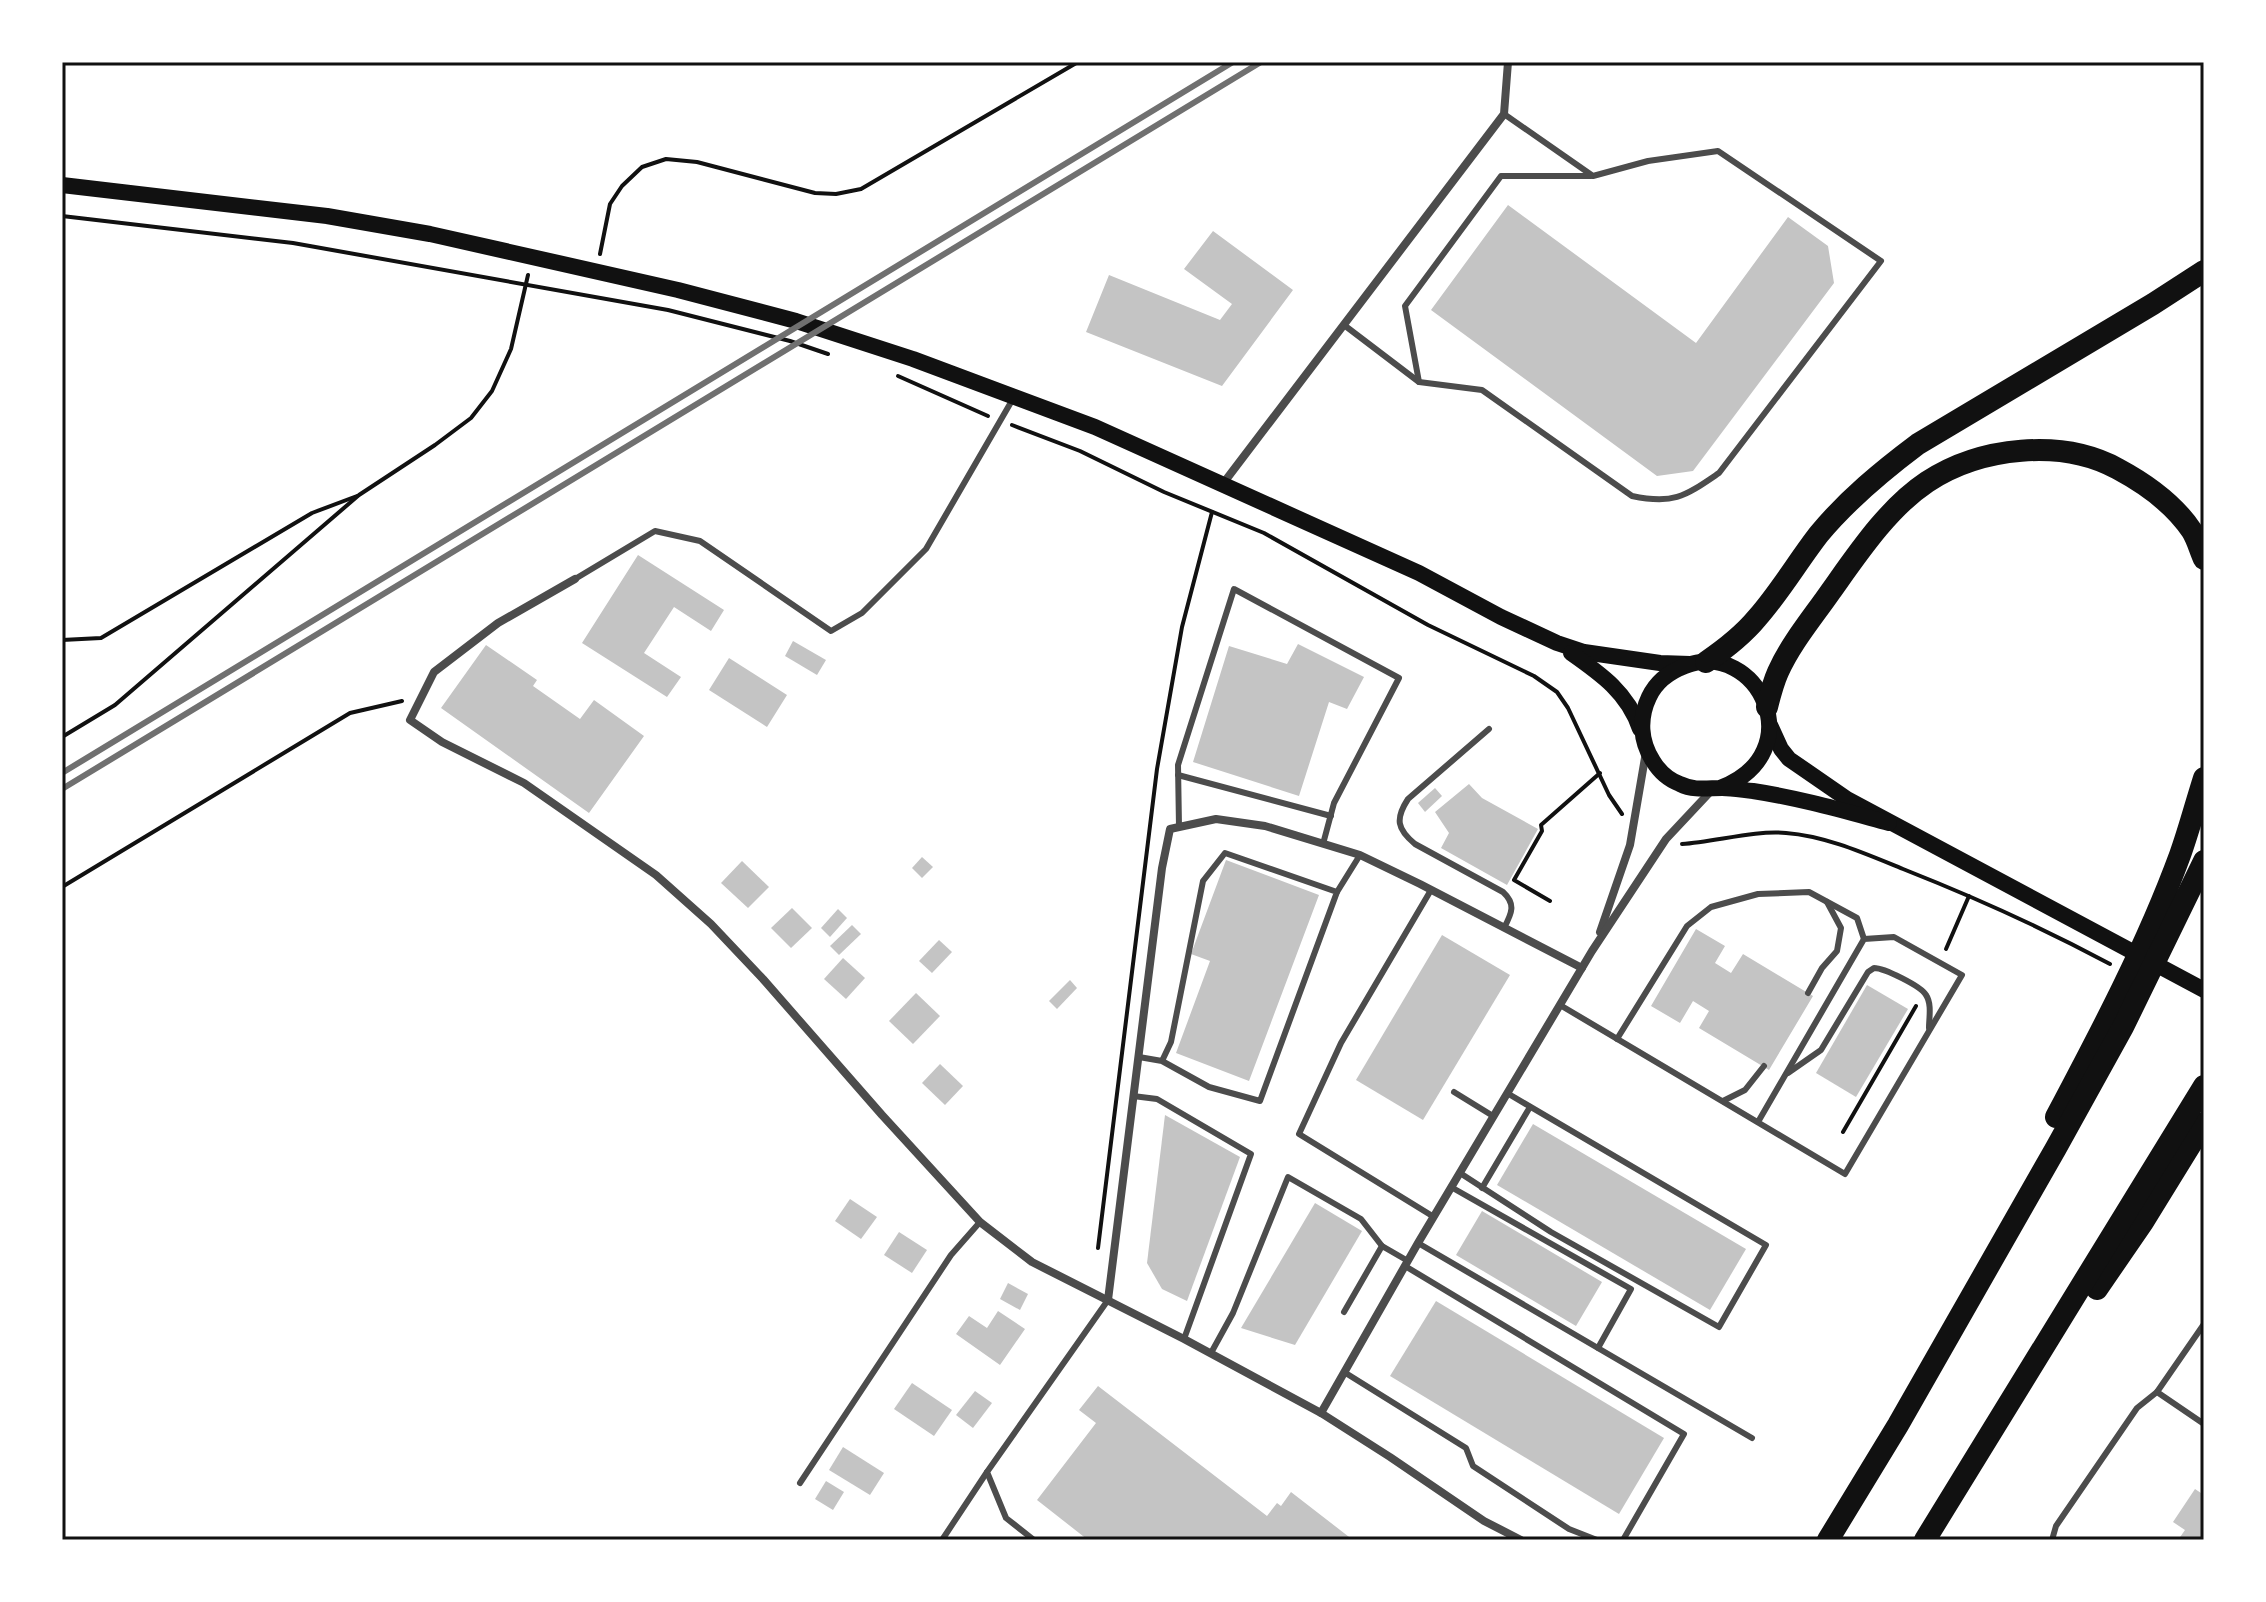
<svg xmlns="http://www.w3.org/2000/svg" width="2266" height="1602" font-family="Montserrat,sans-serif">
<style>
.building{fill:#c4c4c4}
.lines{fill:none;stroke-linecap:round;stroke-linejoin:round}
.path{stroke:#111;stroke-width:4}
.service{stroke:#4c4c4c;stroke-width:6}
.minor{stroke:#4c4c4c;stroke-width:8}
.secondary{stroke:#111;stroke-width:16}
.motorway{stroke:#111;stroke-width:22}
.rail{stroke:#707070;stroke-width:6}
.neatline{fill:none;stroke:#111;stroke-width:3}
</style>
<rect width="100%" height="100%" fill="#fff"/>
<!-- building -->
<g class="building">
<path d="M 1508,205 L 1696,343 L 1788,217 L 1828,246 L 1834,283 L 1693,471 L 1657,476 L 1431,310 Z"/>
<path d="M 1213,231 L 1293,290 L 1222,386 L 1086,332 L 1109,275 L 1220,320 L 1232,304 L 1184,269 Z"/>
<path d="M 638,555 L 724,610 L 711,631 L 674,607 L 644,653 L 681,677 L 667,697 L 582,643 Z"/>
<path d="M 793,641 L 826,660 L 817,675 L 785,656 Z"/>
<path d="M 1298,644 L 1364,677 L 1347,709 L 1329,702 L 1299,796 L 1193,762 L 1229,646 L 1287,664 Z"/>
<path d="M 486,645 L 537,680 L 533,686 L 580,719 L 594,700 L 644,736 L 589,813 L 441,708 Z"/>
<path d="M 729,658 L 787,695 L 767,727 L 709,690 Z"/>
<path d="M 1469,784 L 1482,798 L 1538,829 L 1507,885 L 1441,848 L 1449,833 L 1435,812 Z"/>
<path d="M 1435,788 L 1442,796 L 1425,812 L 1418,803 Z"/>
<path d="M 922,857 L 933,867 L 922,878 L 912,868 Z"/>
<path d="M 1226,860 L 1319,895 L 1249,1081 L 1176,1053 L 1210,961 L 1191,954 Z"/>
<path d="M 742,861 L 769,887 L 748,908 L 721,883 Z"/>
<path d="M 792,908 L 812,928 L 791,948 L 771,928 Z"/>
<path d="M 838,909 L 847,918 L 830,937 L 821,928 Z"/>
<path d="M 852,925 L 861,934 L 839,955 L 830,946 Z"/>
<path d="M 1696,929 L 1725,946 L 1715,963 L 1731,973 L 1743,954 L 1813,996 L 1769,1070 L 1699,1028 L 1709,1011 L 1693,1001 L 1680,1023 L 1651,1006 Z"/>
<path d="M 1442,935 L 1510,975 L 1423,1120 L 1356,1080 Z"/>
<path d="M 939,940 L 952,952 L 932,973 L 919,961 Z"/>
<path d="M 843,958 L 865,978 L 846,999 L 824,979 Z"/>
<path d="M 1070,980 L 1077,988 L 1057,1009 L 1049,1001 Z"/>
<path d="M 1867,985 L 1908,1009 L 1856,1097 L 1816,1073 Z"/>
<path d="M 916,993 L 940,1016 L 913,1044 L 889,1021 Z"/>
<path d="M 940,1064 L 963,1086 L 945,1105 L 922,1083 Z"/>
<path d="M 1165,1115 L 1240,1157 L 1187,1301 L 1162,1289 L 1147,1263 Z"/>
<path d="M 1533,1124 L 1746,1249 L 1710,1310 L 1497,1185 Z"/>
<path d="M 850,1199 L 877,1217 L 861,1239 L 835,1221 Z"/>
<path d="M 1315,1203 L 1362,1231 L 1295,1345 L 1241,1328 Z"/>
<path d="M 1482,1211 L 1602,1282 L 1576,1326 L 1456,1255 Z"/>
<path d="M 899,1232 L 927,1250 L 912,1273 L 884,1255 Z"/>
<path d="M 1008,1283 L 1028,1294 L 1020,1310 L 1000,1299 Z"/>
<path d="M 1436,1301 L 1664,1438 L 1619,1514 L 1390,1376 Z"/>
<path d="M 998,1311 L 1025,1329 L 1000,1365 L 956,1334 L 969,1316 L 987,1328 Z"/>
<path d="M 912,1383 L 952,1410 L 934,1436 L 894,1409 Z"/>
<path d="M 1098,1386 L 1267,1516 L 1277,1503 L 1281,1506 L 1291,1492 L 1353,1540 L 1088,1540 L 1037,1500 L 1096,1423 L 1079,1410 Z"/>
<path d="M 975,1391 L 992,1403 L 973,1428 L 956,1415 Z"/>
<path d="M 843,1447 L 884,1473 L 870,1495 L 829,1470 Z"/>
<path d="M 826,1481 L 844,1492 L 833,1510 L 815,1499 Z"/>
<path d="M 2195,1489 L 2204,1495 L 2204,1540 L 2178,1540 L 2185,1530 L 2173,1522 Z"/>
</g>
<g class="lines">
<!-- path -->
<g class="path">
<path d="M 62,216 L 293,243 L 668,310 L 790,341 L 828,354"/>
<path d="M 600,254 L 610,204 L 622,186 L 642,167 L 666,159 L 697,162 L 815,193 L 836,194 L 861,189 L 1078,62"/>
<path d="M 898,376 L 988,416"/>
<path d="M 1012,425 L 1080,451 L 1164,492 L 1264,533 L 1428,625 L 1534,676 L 1557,692 L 1568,708 L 1609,795 L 1622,814"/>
<path d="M 62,640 L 101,638 L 312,513 L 357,496"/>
<path d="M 62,737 L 115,705 L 359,495 L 435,445 L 471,418 L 492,391 L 511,349 L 528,275"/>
<path d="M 1682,844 C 1715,842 1754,830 1786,833 C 1826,836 1866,854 1903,869 C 1974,897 2043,928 2110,964"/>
<path d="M 62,887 L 350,713 L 402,701"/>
<path d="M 1550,901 L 1514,880 L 1542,831 L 1541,825 L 1600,773"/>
<path d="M 1946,949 L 1969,896"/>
<path d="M 1843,1132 L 1916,1006"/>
<path d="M 1098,1248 L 1157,769 L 1182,627 L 1212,512"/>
</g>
<!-- service -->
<g class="service">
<path d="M 1344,325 L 1419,382 L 1482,390 L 1632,496 C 1674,505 1685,496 1719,473 L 1881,261 L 1718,151 L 1648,161 L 1593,176 L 1504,114"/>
<path d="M 1419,382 L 1405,306 L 1501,176 L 1591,176"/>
<path d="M 575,579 L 655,531 L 700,541 L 831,631 L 862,613 L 926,549 L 1014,397"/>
<path d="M 1489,729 L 1408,799 C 1395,819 1397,829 1415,844 L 1503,892 C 1516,904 1512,913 1504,928"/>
<path d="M 1178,775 L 1331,816"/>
<path d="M 1179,827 L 1178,765 L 1234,589 L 1399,678 L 1334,803 L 1323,844"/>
<path d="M 1431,890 L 1341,1043 L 1299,1134 L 1434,1217"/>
<path d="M 1337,892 L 1360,855"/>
<path d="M 1808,993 L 1822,968 L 1837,951 L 1841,928 L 1827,902"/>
<path d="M 1560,1005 L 1845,1174 L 1962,975 L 1894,937 L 1864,939 L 1758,1122"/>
<path d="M 1617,1039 L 1687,926 L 1711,907 L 1758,894 L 1809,892 L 1857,918 L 1864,939"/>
<path d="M 1139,1057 L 1162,1061 L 1209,1087 L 1260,1101 L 1337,892 L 1225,853 L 1203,881 L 1171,1042 L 1162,1061"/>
<path d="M 1788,1073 L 1821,1050 L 1868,972 L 1874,968 C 1884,968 1921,986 1926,995 C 1932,1004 1929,1018 1929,1028"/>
<path d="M 1454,1092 L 1493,1116"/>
<path d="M 1133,1096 L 1157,1099 L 1251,1154 L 1184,1339"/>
<path d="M 1723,1101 L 1745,1090 L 1764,1066"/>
<path d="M 1460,1173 L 1551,1232 L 1719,1327 L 1766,1245 L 1507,1093"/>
<path d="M 1451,1187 L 1631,1289 L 1598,1348"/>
<path d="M 1482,1188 L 1530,1107"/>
<path d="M 1418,1243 L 1752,1438"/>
<path d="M 1405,1266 L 1684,1434 L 1623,1540"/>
<path d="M 1344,1312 L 1382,1246 L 1408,1261"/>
<path d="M 1211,1353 L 1233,1313 L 1288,1177 L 1361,1219 L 1382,1246"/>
<path d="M 1344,1372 L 1466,1448 L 1473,1466 L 1569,1529 L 1597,1540"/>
<path d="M 2157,1392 L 2204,1424"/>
<path d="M 800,1483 L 951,1255 L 980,1222"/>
<path d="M 942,1540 L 987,1472"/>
<path d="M 1034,1540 L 1006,1518 L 987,1472 L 1108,1300"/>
<path d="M 2052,1540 L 2056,1526 L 2137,1408 L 2157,1392 L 2204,1324"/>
</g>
<!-- minor -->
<g class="minor">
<path d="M 1222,485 L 1504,114 L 1508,62"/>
<path d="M 575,579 L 498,623 L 434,672 L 410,720 L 442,742 L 524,783 L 656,875 L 711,924 L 763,979 L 882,1115 L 980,1222 L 1032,1262 L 1184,1339 L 1321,1413 L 1390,1457 L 1484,1521 L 1521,1540"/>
<path d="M 1600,932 L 1630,845 L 1646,752"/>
<path d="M 1108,1300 L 1162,868 L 1170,829 L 1216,819 L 1265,826 L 1360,855 L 1420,884 L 1582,968"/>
<path d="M 1321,1413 L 1418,1243 L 1592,951 L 1666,839 L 1711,791"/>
</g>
<!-- secondary -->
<g class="secondary">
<path d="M 62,185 L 327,216 L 430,234 L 678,290 L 796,321 L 913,359 L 1095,427 L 1419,573 L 1501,617 L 1557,643 L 1584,652 L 1660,663 L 1690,664"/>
<path d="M 1571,653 C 1601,674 1628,693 1640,729"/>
<path d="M 1770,725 L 1781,749 L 1789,759 L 1847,799 L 2204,990"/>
<path d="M 1720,788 C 1813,753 1758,638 1685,666 C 1669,672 1656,682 1649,697 C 1639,718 1640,741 1653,761 C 1659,771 1669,780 1680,784 C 1694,791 1708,788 1722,788 C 1732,788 1743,790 1753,791 C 1799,798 1844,811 1889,823"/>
</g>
<!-- motorway -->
<g class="motorway">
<path d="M 1706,662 C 1725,649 1743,635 1757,618 C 1780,592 1798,561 1819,534 C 1848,499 1882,471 1918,444 L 2153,304 L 2204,271"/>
<path d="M 1767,707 C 1770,695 1773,683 1778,672 C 1791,643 1813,617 1831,591 C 1858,553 1888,508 1927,482 C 1980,447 2062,438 2118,469 C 2146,484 2174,504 2192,531 C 2197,539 2200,550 2204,559"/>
<path d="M 2056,1117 C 2101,1032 2147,945 2180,855 C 2189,830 2196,803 2204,778"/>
<path d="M 2097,1289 L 2143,1222 L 2204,1123"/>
<path d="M 1828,1540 L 1898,1425 L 2056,1148 L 2123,1027 L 2204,861"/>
<path d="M 1925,1540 L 2204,1086"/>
</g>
<!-- rail -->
<g class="rail">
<path d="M 62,773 L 1233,62"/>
<path d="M 62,789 L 1261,62"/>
</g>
</g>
<!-- border -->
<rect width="2266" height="1602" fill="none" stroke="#ffffff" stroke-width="128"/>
<rect x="64" y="64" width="2138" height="1474" class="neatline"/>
</svg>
